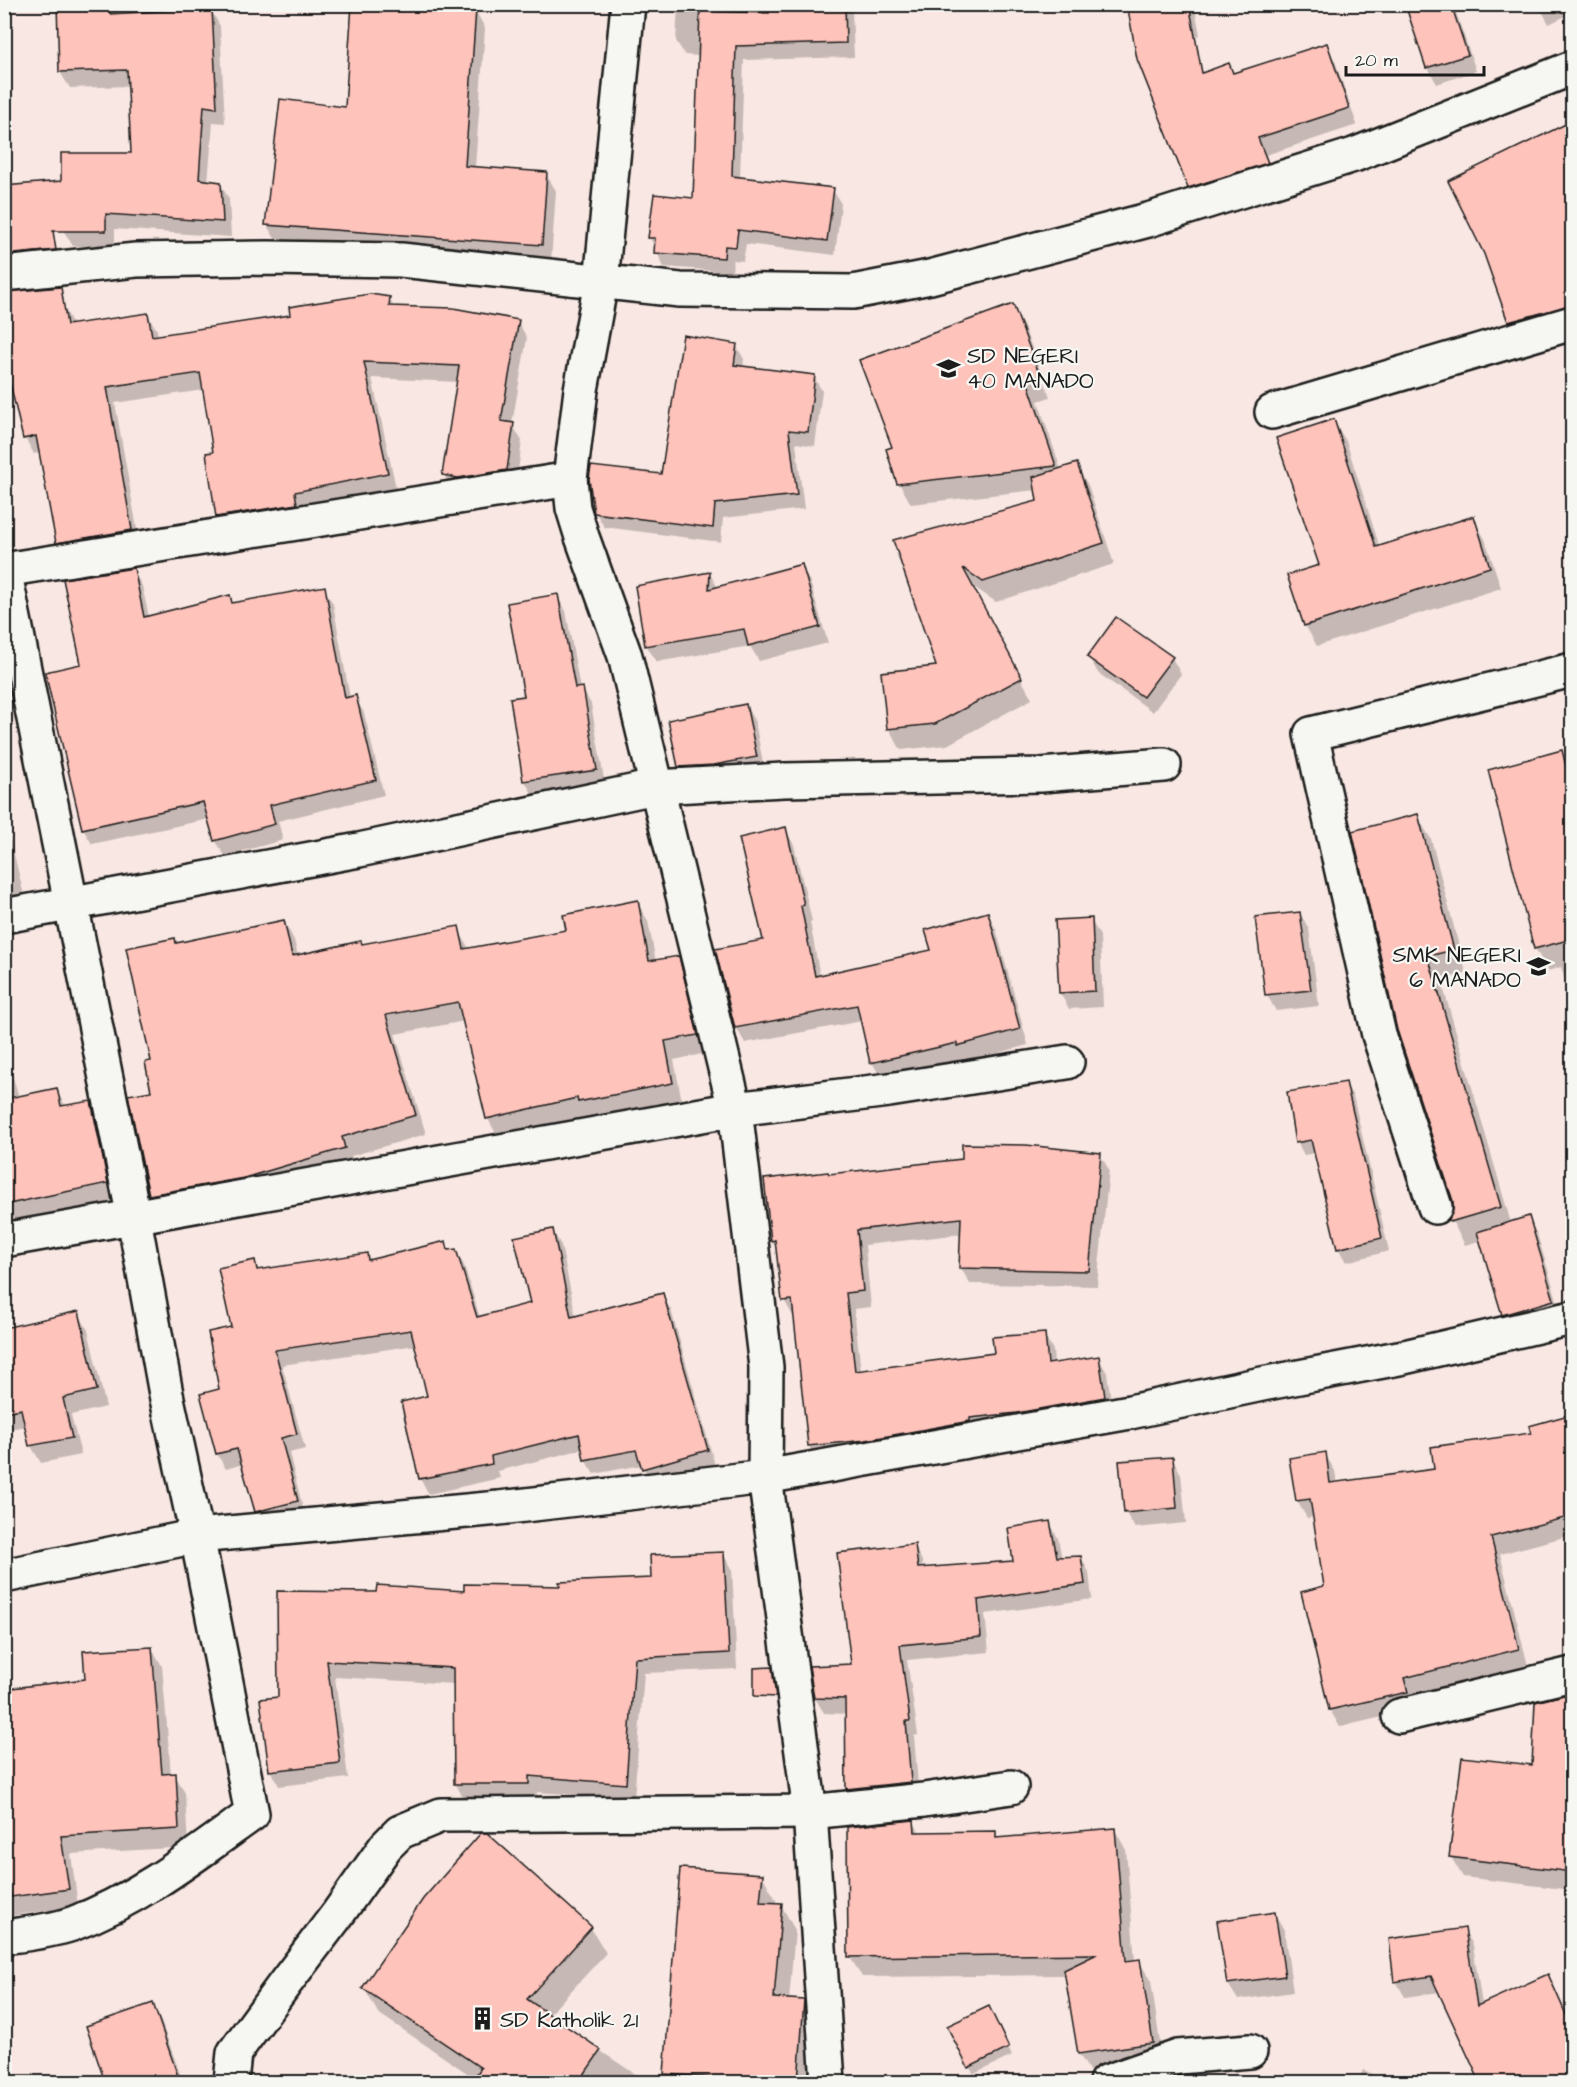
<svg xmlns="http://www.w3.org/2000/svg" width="1577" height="2087" font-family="'Architects Daughter',sans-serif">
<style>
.shadow{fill:#0003}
.building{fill:#fec3bb;stroke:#1c1c1c;stroke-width:1.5}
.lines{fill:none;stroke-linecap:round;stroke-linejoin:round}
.minor-casing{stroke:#1c1c1c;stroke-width:38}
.minor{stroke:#f6f6f2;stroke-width:33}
.labels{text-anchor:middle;stroke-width:4.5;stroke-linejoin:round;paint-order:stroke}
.poi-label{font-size:22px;fill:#1c1c1c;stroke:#f6f6f2;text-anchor:start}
</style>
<rect width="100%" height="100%" fill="#f8e7e2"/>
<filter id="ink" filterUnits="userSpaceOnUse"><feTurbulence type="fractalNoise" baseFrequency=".0167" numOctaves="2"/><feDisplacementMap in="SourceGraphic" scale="12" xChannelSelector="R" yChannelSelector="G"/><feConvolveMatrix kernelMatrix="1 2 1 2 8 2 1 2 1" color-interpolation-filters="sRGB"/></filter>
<g filter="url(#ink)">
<!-- shadow -->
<g class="shadow">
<path d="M 59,4 L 118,4 L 118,15 L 211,10 L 220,26 L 225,123 L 213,122 L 208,182 L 220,183 L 229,199 L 231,237 L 115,229 L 115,246 L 73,246 L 63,230 L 133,154 L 129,86 L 70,88 L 60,72 Z"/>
<path d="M 353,4 L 432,4 L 432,7 L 475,10 L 485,28 L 475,168 L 546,174 L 556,191 L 551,262 L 277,242 L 266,224 L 346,109 Z"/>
<path d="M 678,4 L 849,4 L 852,10 L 854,57 L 744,60 L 740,178 L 833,190 L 841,204 L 835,255 L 746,244 L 743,261 L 733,260 L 732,272 L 664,267 L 650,238 L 695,200 L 700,56 L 685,55 L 676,41 Z"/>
<path d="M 1128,4 L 1194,4 L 1200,35 L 1144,56 Z"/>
<path d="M 1407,4 L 1453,4 L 1476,71 L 1437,84 L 1428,68 Z"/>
<path d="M 1538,4 L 1572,4 L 1572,13 L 1549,24 Z"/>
<path d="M 1326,45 L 1335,61 L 1357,125 L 1266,155 L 1275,179 L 1199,203 L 1189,187 Z"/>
<path d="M 1572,127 L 1572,208 L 1541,217 L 1565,266 L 1572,264 L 1572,323 L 1519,339 L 1510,322 L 1486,253 L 1553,132 Z"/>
<path d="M 4,187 L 22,202 L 36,268 L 4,274 Z"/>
<path d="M 4,294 L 63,305 L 73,325 L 147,314 L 157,330 L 158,337 L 389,299 L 394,307 L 518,322 L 527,338 L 512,424 L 522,441 L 516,486 L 453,491 L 444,475 L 458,382 L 372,378 L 396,488 L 303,507 L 227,532 L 218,516 L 215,453 L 204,390 L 115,403 L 140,546 L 66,558 L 57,542 L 41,452 L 34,454 L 25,438 L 10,374 L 6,375 L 4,372 Z"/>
<path d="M 1012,306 L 1024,327 L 1050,397 L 1038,401 L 1061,470 L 1076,465 L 1088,485 L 1114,564 L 996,602 L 971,585 L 1032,699 L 947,745 L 901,750 L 889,729 L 883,674 L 938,668 L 895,541 L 1039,502 L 1037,490 L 911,504 L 899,483 L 894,448 Z"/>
<path d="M 736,345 L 744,359 L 743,368 L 814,377 L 822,391 L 815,446 L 796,443 L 804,509 L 723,518 L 721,542 L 604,527 L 596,513 L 662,476 Z"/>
<path d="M 1334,421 L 1346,441 L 1380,548 L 1473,518 L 1485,539 L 1501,588 L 1317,646 L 1305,625 L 1321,566 Z"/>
<path d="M 1572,512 L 1572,531 L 1568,513 Z"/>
<path d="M 801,566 L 810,582 L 828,643 L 759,661 L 750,646 L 656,662 L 647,646 L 637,587 L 710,574 L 718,588 Z"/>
<path d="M 133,570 L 142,586 L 149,617 L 229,596 L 234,605 L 324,588 L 333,604 L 350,698 L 355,697 L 364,713 L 384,795 L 278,821 L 283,840 L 225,856 L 215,840 L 209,819 L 92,844 L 83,829 L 83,666 Z"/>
<path d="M 557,596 L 566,611 L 580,689 L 582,688 L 591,704 L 605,785 L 534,797 L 525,781 L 512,699 L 526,697 Z"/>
<path d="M 1089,657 L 1172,658 L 1181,674 L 1153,712 L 1098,673 Z"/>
<path d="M 746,706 L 755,722 L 765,773 L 689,782 L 679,766 Z"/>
<path d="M 1561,752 L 1572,772 L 1572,1005 L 1561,967 L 1548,971 L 1535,948 Z"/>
<path d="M 4,813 L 29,916 L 4,921 Z"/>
<path d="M 1417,816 L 1431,839 L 1466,973 L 1441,980 L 1511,1223 L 1528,1218 L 1537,1234 L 1562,1316 L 1513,1330 L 1503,1314 L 1482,1240 L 1465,1245 L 1452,1221 L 1455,1211 L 1454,1201 L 1399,1030 Z"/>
<path d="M 785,829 L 794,845 L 812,921 L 810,922 L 820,977 L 932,951 L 987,914 L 996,929 L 1028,1045 L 968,1061 L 966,1058 L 881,1078 L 872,1062 L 862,1021 L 745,1043 L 736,1027 L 764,941 Z"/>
<path d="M 637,902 L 648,921 L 656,962 L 678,958 L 688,976 L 707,1053 L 674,1060 L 682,1102 L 590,1120 L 588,1117 L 498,1137 L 488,1119 L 465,1021 L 395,1034 L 426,1134 L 351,1156 L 355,1167 L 161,1213 L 150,1195 L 153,1062 L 174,940 L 177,944 L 284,921 L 294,940 L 298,956 L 458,928 L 469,949 L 568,931 Z"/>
<path d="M 1300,913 L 1309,929 L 1319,1006 L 1276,1011 L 1267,995 Z"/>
<path d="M 1091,920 L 1100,936 L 1103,1007 L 1069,1009 L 1060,993 Z"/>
<path d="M 4,1048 L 19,1097 L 56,1090 L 66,1107 L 91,1103 L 101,1120 L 117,1200 L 4,1224 Z"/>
<path d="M 1345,1083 L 1353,1096 L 1389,1251 L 1346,1262 L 1338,1248 L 1316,1153 L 1304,1155 L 1297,1142 Z"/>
<path d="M 1100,1154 L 1109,1170 L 1097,1286 L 970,1284 L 961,1268 L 962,1234 L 865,1245 L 871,1307 L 854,1309 L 861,1372 L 995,1355 L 1044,1335 L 1053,1350 L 1054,1364 L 1098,1357 L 1107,1373 L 1113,1413 L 818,1461 L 809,1446 L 795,1316 L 793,1316 L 784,1300 L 778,1250 L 772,1240 L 829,1176 Z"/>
<path d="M 552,1230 L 561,1245 L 576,1317 L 662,1295 L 671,1310 L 715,1465 L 652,1483 L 642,1465 L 594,1474 L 585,1460 L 583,1449 L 498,1471 L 500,1478 L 429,1494 L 420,1479 L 403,1403 L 429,1397 L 416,1345 L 282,1365 L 305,1449 L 289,1453 L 305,1516 L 264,1526 L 256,1511 L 243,1464 L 226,1469 L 217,1454 L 202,1395 L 221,1390 L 232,1328 L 254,1262 L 260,1271 L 366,1254 L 370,1261 L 445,1243 L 450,1252 L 455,1250 L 464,1265 L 480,1318 L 532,1304 Z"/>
<path d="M 78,1313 L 88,1330 L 106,1407 L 71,1415 L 81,1455 L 41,1463 L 31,1446 L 26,1426 L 4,1430 L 4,1320 L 7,1329 Z"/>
<path d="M 1572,1416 L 1572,1535 L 1500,1554 L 1528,1666 L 1413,1695 L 1416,1709 L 1340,1727 L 1330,1710 L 1325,1587 L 1314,1517 L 1307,1518 L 1297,1501 L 1325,1454 L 1335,1471 L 1337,1484 L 1436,1470 L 1533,1435 L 1531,1427 Z"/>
<path d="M 1172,1458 L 1181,1474 L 1186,1523 L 1135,1528 L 1125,1512 Z"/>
<path d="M 1050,1523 L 1058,1538 L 1062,1559 L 1081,1557 L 1089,1572 L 1092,1599 L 985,1614 L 989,1652 L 907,1660 L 918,1735 L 914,1736 L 919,1797 L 856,1804 L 848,1789 L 846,1714 L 824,1713 L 815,1698 L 852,1666 L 914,1546 L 922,1561 L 923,1569 L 1015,1562 Z"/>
<path d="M 723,1553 L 732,1569 L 737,1669 L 644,1673 L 634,1799 L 537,1792 L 537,1799 L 464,1799 L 455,1783 L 455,1684 L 335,1677 L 348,1778 L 279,1786 L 270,1770 L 279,1698 L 279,1593 L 466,1592 L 561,1588 L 652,1580 Z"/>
<path d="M 152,1648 L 162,1666 L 171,1775 L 175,1775 L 185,1793 L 188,1847 L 71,1854 L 78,1906 L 4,1917 L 4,1691 L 86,1680 Z"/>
<path d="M 1568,1696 L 1572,1696 L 1572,1890 L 1463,1877 L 1451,1857 L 1534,1767 Z"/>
<path d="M 913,1821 L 920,1833 L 995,1832 L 999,1840 L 1115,1830 L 1126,1850 L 1135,1961 L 1139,1961 L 1151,1981 L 1163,2063 L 1091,2074 L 1079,2054 L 1067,1975 L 862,1977 L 850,1957 Z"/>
<path d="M 486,1835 L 591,1928 L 606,1953 L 548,2016 L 647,2082 L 473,2082 L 476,2079 L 378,2013 L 364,1988 Z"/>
<path d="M 680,1869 L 762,1875 L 776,1900 L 776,1905 L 781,1905 L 795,1930 L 789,2001 L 803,2002 L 817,2027 L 813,2082 L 665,2082 Z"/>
<path d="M 1275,1914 L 1284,1930 L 1293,1992 L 1238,2000 L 1228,1984 L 1219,1922 Z"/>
<path d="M 1464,1929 L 1473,1945 L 1482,2005 L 1547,1975 L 1572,2027 L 1572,2082 L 1482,2082 L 1440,1992 L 1405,1997 L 1396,1981 Z"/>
<path d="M 152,2005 L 161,2021 L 183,2082 L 107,2082 L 88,2027 Z"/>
<path d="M 992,2015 L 1012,2056 L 974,2074 L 969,2067 Z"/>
<path d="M 1363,2070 L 1394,2082 L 1358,2082 Z"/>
</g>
<!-- building -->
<g class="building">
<path d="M 57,4 L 110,4 L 110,14 L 212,8 L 217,108 L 204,106 L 199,179 L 221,182 L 223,222 L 106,214 L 106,231 L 53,231 L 56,250 L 4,255 L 4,186 L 61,181 L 61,153 L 131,153 L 127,70 L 59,72 Z"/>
<path d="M 352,4 L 415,4 L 476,9 L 465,166 L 547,172 L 542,245 L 265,225 L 280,99 L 345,107 Z"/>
<path d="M 768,4 L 845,4 L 846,43 L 736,46 L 732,176 L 834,188 L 827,241 L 738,230 L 736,247 L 725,246 L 724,258 L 654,253 L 655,238 L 648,238 L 654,194 L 693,198 L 700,11 L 769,13 Z"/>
<path d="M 1127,4 L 1189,4 L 1202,73 L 1229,63 L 1233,73 L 1327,43 L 1349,108 L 1258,138 L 1268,163 L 1188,188 L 1137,59 Z"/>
<path d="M 1405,4 L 1451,4 L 1468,55 L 1426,68 Z"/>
<path d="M 1572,121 L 1572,305 L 1508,322 L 1484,254 L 1448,181 Z"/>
<path d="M 61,287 L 67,325 L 148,313 L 152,336 L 290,315 L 289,307 L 370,294 L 390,297 L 389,306 L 453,308 L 519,320 L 501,421 L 514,423 L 507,470 L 458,478 L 442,475 L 459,366 L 364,362 L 388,473 L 295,492 L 297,504 L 216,517 L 206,453 L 213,452 L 200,373 L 107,387 L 132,530 L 56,543 L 36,436 L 23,439 L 4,357 L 4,292 Z"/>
<path d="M 1013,304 L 1040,376 L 1027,380 L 1056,466 L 897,484 L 886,449 L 892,447 L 859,360 Z"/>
<path d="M 683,335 L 737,344 L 734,365 L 815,375 L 808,432 L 789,430 L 797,495 L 715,504 L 713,528 L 594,513 L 589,479 L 591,466 L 661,474 Z"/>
<path d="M 1334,419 L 1376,547 L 1474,516 L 1490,567 L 1304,626 L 1287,575 L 1319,565 L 1276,438 Z"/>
<path d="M 1077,463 L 1104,543 L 983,582 L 963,568 L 1022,678 L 935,724 L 887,729 L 881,672 L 936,666 L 893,540 L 1037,501 L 1033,477 Z"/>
<path d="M 802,564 L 820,627 L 748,646 L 744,629 L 645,646 L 635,586 L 710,572 L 709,589 Z"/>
<path d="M 134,568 L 144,617 L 230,595 L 232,603 L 325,586 L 345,698 L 356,695 L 376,780 L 270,805 L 275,824 L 214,841 L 203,802 L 82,829 L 45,672 L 81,664 L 63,579 Z"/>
<path d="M 558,594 L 575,688 L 583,687 L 597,770 L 523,781 L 510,698 L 524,696 L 507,603 Z"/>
<path d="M 1116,617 L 1173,657 L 1143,697 L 1087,657 Z"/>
<path d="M 746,704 L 757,757 L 714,765 L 678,767 L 668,720 Z"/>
<path d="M 1562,750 L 1572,791 L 1572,939 L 1534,949 L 1488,770 Z"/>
<path d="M 1418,814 L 1454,950 L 1428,956 L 1501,1207 L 1450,1222 L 1449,1219 L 1453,1210 L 1453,1201 L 1397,1030 L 1352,831 Z"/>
<path d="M 786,827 L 804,905 L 801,906 L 815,976 L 931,950 L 925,930 L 988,912 L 1020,1029 L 957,1046 L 957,1043 L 870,1063 L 857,1005 L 735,1028 L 715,949 L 763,940 L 739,838 Z"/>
<path d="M 638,900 L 649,961 L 679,956 L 698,1035 L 665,1041 L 673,1083 L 578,1102 L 577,1098 L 486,1119 L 458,1002 L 386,1015 L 416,1115 L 342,1137 L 345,1148 L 244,1178 L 149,1195 L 128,1095 L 151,1091 L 145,1062 L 151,1061 L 126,948 L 175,938 L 176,943 L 284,920 L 292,956 L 361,941 L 362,944 L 459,926 L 464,949 L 566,930 L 563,915 Z"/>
<path d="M 1300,912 L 1311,990 L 1265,995 L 1255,917 Z"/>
<path d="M 1092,918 L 1095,991 L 1059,993 L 1055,920 Z"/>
<path d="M 1346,1082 L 1382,1238 L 1337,1249 L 1311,1140 L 1295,1143 L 1287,1092 Z"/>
<path d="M 57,1088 L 61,1106 L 91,1101 L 108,1183 L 4,1205 L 4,1099 Z"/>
<path d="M 962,1144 L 1026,1145 L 1101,1153 L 1089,1271 L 959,1268 L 961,1218 L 857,1230 L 863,1291 L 846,1293 L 855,1371 L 994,1353 L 992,1337 L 1045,1333 L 1048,1364 L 1099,1356 L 1105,1397 L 1017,1413 L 970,1418 L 970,1421 L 866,1440 L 808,1446 L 792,1300 L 782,1301 L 775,1240 L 771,1241 L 764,1179 L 828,1172 L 829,1174 L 962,1159 Z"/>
<path d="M 1529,1216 L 1554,1300 L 1502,1315 L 1477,1232 Z"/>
<path d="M 553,1229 L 571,1317 L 663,1293 L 708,1450 L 642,1469 L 636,1450 L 584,1460 L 579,1434 L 491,1456 L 492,1464 L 419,1479 L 401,1402 L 427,1396 L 411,1330 L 275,1350 L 297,1434 L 281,1438 L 298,1501 L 255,1512 L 237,1449 L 216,1454 L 200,1394 L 219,1389 L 208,1332 L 231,1327 L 218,1268 L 255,1260 L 257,1270 L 367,1253 L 368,1260 L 446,1241 L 448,1250 L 456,1249 L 477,1317 L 530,1303 L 514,1237 Z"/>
<path d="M 79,1311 L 97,1390 L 63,1398 L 72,1438 L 29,1446 L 21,1409 L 4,1412 L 4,1328 Z"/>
<path d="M 1572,1414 L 1572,1516 L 1491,1537 L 1519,1649 L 1404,1678 L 1408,1692 L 1329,1710 L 1301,1592 L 1324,1586 L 1310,1499 L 1296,1501 L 1289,1458 L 1326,1452 L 1330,1483 L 1434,1469 L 1431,1447 L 1531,1433 L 1529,1426 Z"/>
<path d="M 1173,1457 L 1177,1508 L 1124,1513 L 1119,1461 Z"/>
<path d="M 1050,1521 L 1057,1557 L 1081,1556 L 1085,1584 L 978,1600 L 981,1637 L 900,1645 L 910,1721 L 906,1721 L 911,1782 L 846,1789 L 845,1699 L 814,1698 L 809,1666 L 851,1664 L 837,1553 L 915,1544 L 918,1568 L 1013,1561 L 1008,1528 Z"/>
<path d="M 724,1552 L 729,1653 L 635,1658 L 626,1784 L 529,1776 L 529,1784 L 454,1784 L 453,1668 L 327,1661 L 340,1763 L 269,1771 L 260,1699 L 278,1697 L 277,1591 L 376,1592 L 377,1585 L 464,1591 L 464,1584 L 560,1586 L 559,1582 L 651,1578 L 650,1555 Z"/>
<path d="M 152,1647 L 162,1774 L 176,1773 L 179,1829 L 61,1836 L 69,1889 L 11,1897 L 4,1856 L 4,1689 L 85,1679 L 83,1651 Z"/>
<path d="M 772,1667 L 776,1697 L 754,1696 L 754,1668 Z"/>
<path d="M 1568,1694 L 1572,1695 L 1572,1872 L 1449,1857 L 1462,1757 L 1532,1765 L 1535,1702 Z"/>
<path d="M 914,1820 L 915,1832 L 996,1831 L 996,1838 L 1115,1828 L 1126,1961 L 1140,1959 L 1153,2043 L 1078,2054 L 1064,1970 L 1097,1954 L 848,1957 L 847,1827 Z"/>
<path d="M 481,1833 L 487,1833 L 592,1927 L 527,1999 L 601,2050 L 579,2082 L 471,2082 L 481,2068 L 362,1988 L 423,1899 Z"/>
<path d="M 680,1868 L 763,1874 L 760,1902 L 782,1903 L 774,1998 L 804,2000 L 798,2082 L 772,2082 L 664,2074 Z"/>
<path d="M 1275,1912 L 1285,1976 L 1227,1984 L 1217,1921 Z"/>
<path d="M 1465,1928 L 1477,2006 L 1548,1974 L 1572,2028 L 1572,2082 L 1480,2082 L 1431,1976 L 1394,1982 L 1389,1939 Z"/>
<path d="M 153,2003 L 180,2082 L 105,2082 L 86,2026 Z"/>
<path d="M 989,2006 L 1009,2048 L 968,2068 L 947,2026 Z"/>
</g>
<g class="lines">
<defs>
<g id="minor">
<path d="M 628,4 L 601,282 L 581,390 L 570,479 L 573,508 L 582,537 L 625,656 L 735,1109 L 766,1367 L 765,1477 L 1130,1412 L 1262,1384 L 1404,1357 L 1572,1318"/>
<path d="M 4,274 L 136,260 L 268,258 L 401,260 L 680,290 L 853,292 L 930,277 L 1148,220 L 1205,202 L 1354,155 L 1572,68"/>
<path d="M 1272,412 L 1572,323"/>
<path d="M 4,569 L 134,1218 L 166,1394 L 197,1536 L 499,1508 L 765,1477 L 810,1812 L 828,2082"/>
<path d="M 4,570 L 570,479"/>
<path d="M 4,916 L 359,850 L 655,787 L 784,780 L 1041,775 L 1164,765"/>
<path d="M 1435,1207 L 1379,1035 L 1311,734 L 1572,670"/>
<path d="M 4,1240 L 735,1109 L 889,1090 L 1067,1062"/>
<path d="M 4,1576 L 197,1536 L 252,1814 C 195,1855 139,1899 72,1924 C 51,1931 26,1934 4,1937"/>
<path d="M 1399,1716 L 1572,1674"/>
<path d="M 231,2082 L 234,2053 L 286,1982 L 337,1915 L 386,1846 L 400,1832 L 441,1815 L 810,1812 L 924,1800 L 1011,1787"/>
<path d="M 1106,2082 L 1178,2057 L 1250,2051"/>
</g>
</defs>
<!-- minor casing -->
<use href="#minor" class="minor-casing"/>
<!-- minor -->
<use href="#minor" class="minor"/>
</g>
</g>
<!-- icons -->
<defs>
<symbol id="school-bare" viewBox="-9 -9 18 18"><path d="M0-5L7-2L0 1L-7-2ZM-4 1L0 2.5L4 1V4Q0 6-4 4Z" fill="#1c1c1c" stroke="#f6f6f2" stroke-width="2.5" paint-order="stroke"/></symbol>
<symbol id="building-bare" viewBox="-9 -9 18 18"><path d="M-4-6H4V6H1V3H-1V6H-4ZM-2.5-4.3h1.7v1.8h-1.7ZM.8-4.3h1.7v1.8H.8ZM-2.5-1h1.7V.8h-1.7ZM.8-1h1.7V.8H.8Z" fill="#1c1c1c" stroke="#f6f6f2" stroke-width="2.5" paint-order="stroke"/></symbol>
</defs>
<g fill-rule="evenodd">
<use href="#school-bare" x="932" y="352" width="33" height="33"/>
<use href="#school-bare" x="1522" y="950" width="33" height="33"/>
<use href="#building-bare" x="466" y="2002" width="33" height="33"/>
</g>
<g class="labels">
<!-- poi labels -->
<g class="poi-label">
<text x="967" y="363">SD NEGERI<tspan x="967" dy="25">40 MANADO</tspan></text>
<text x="1521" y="962" text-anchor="end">SMK NEGERI<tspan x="1521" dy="25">6 MANADO</tspan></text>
<text x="500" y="2027">SD Katholik 21</text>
</g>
</g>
<!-- margin -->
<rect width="1577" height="2087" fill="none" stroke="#f6f6f2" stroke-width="24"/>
<rect x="12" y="12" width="1553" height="2063" fill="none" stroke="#1c1c1c" stroke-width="2" filter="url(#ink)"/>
<!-- scale -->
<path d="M1346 66v9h138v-9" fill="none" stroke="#1c1c1c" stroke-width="3"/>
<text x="1355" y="66" font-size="18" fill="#1c1c1c" stroke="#f6f6f2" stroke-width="4.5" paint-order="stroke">20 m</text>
</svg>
